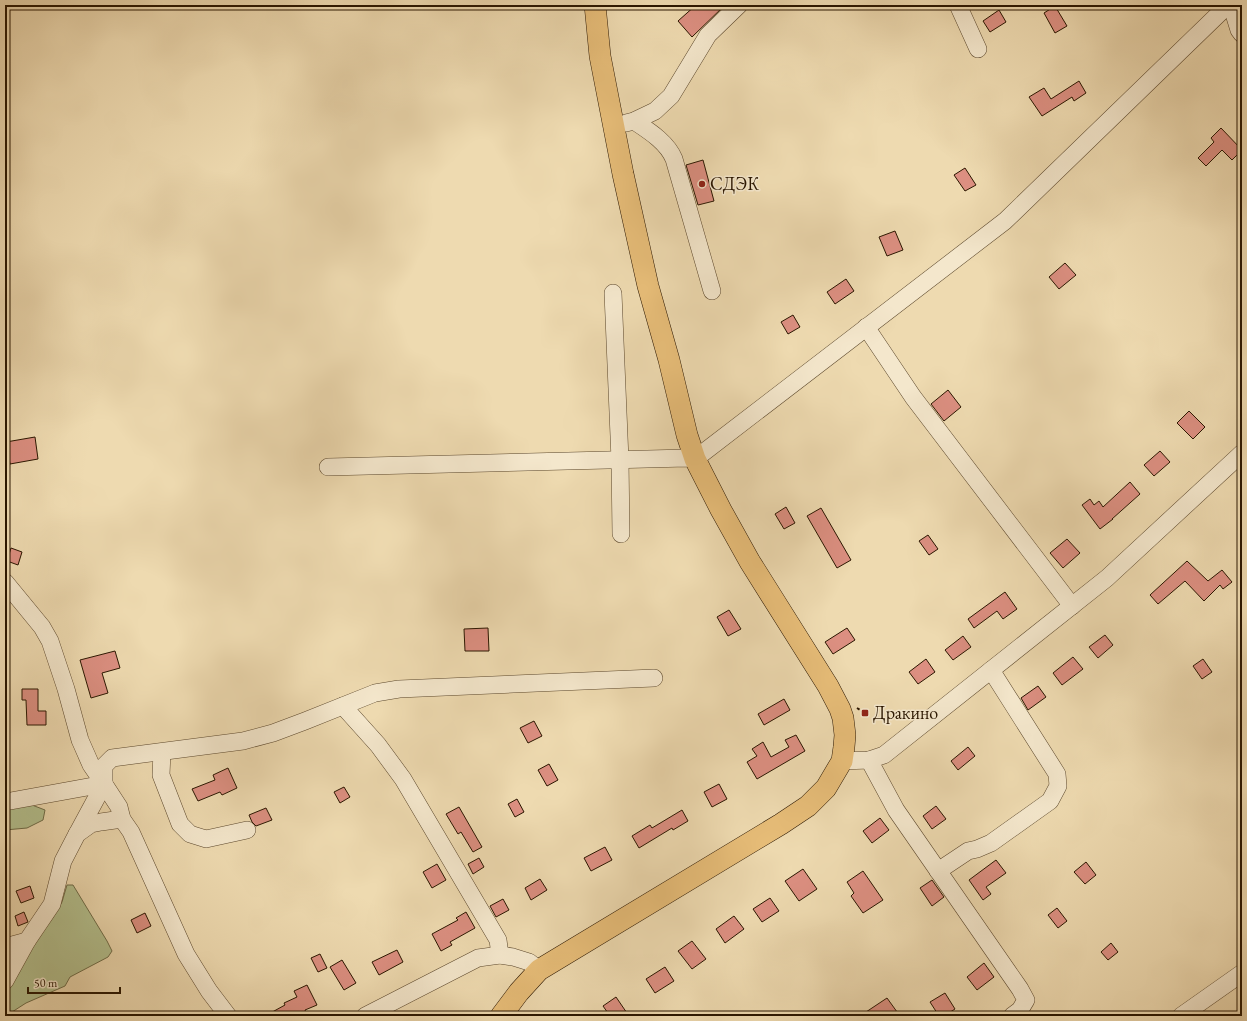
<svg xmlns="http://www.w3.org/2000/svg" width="1247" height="1021" font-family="'EB Garamond',serif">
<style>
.green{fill:#b4c18f;stroke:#6f6c48}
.building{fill:#dc8f81;stroke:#2a1600}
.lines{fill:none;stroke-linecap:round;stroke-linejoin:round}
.minor-casing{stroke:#5b472c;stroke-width:18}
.major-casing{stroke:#2a1600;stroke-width:22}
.path{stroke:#2a1600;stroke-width:2;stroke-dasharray:3 2;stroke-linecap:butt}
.minor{stroke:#f4e7cc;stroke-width:17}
.major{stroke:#e7bd78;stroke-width:21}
.poi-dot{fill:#8f2418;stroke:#f4e7cc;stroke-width:1.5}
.labels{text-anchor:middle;stroke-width:3;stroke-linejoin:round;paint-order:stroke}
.poi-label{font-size:18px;fill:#2a1600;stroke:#f4e7cc;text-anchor:start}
</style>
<rect width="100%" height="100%" fill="#eedab0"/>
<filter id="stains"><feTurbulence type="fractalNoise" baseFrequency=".005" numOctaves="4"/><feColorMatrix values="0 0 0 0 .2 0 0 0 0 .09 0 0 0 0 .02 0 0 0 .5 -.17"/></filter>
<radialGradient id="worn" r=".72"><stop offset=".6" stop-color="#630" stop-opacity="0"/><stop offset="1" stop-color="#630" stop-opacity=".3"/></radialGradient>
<!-- green -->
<g class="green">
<path d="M 32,805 L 45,810 L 43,820 L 27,828 L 5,830 L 5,808 Z"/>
<path d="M 67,885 L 73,885 L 107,941 L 112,951 L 108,957 L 70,977 L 65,986 L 26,1003 L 12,1012 L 5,1010 L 5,995 L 35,938 L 52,919 L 62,902 Z"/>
</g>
<!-- building -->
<g class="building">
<path d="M 696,5 L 725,5 L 692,37 L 678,21 Z"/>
<path d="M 1055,6 L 1067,26 L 1055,33 L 1044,13 Z"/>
<path d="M 999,10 L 1006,22 L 990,32 L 983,21 Z"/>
<path d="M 1079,81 L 1086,93 L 1074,101 L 1072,97 L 1042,116 L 1029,97 L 1044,88 L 1051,99 Z"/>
<path d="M 1221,128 L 1242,150 L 1232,160 L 1222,150 L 1206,166 L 1198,158 L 1214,142 L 1211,138 Z"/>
<path d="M 703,160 L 714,201 L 698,205 L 686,165 Z"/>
<path d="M 965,168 L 976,185 L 965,191 L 954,175 Z"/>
<path d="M 895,231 L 903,250 L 887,256 L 879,237 Z"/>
<path d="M 1065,263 L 1076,275 L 1059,289 L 1049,277 Z"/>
<path d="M 846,279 L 854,291 L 835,304 L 827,292 Z"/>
<path d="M 793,315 L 800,327 L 788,334 L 781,322 Z"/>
<path d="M 948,390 L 961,407 L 944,421 L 931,404 Z"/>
<path d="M 1189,411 L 1205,427 L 1193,439 L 1177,423 Z"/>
<path d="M 35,437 L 38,459 L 10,464 L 6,442 Z"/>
<path d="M 1160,451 L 1170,462 L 1154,476 L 1144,465 Z"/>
<path d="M 1130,482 L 1140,494 L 1112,519 L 1113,519 L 1100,529 L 1082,505 L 1090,499 L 1094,505 L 1099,501 L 1103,507 Z"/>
<path d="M 786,507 L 795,523 L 784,529 L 775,514 Z"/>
<path d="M 821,508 L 851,560 L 837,568 L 807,516 Z"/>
<path d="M 928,535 L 938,549 L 929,555 L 919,541 Z"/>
<path d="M 1067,539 L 1080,553 L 1063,568 L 1050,553 Z"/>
<path d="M 11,548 L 22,552 L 18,565 L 7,561 Z"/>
<path d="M 1187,561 L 1208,581 L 1222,570 L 1232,582 L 1223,589 L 1220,585 L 1204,601 L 1185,581 L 1158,604 L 1150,595 Z"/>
<path d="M 1005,592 L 1017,609 L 1003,619 L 997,611 L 974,628 L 968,619 Z"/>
<path d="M 729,610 L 741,629 L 728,636 L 717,617 Z"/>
<path d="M 488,628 L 489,651 L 465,651 L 464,629 Z"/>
<path d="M 847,628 L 855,640 L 833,654 L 825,642 Z"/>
<path d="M 1105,635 L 1113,645 L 1098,658 L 1089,647 Z"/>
<path d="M 963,636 L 971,647 L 953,660 L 945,650 Z"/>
<path d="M 115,651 L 120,668 L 102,673 L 108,693 L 91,698 L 80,660 Z"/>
<path d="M 1073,657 L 1083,669 L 1062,685 L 1053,673 Z"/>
<path d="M 926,659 L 935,672 L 918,684 L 909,672 Z"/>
<path d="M 1203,659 L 1212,672 L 1202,679 L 1193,666 Z"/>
<path d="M 1038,686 L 1046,697 L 1028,710 L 1021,698 Z"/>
<path d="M 22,689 L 38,689 L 38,711 L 46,711 L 46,725 L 27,725 L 26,700 L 22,700 Z"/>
<path d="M 784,699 L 790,710 L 764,725 L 758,714 Z"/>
<path d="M 534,721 L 542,736 L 528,743 L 520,728 Z"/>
<path d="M 796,735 L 805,751 L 757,779 L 747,762 L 757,756 L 752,749 L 763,742 L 771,757 L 789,747 L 785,740 Z"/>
<path d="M 968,747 L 975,756 L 958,770 L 951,761 Z"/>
<path d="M 549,764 L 558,780 L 547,786 L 538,770 Z"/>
<path d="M 228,768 L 237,788 L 222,795 L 220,792 L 198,801 L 192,789 L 215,780 L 213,775 Z"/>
<path d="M 719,784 L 727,799 L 712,807 L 704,792 Z"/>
<path d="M 344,787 L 350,797 L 340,803 L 334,792 Z"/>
<path d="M 517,799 L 524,812 L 515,817 L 508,804 Z"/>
<path d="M 936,806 L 946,819 L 932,829 L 923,816 Z"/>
<path d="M 459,807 L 482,847 L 473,852 L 461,832 L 458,834 L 446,814 Z"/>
<path d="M 266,808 L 272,820 L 256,826 L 252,822 L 249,815 Z"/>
<path d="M 682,810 L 688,821 L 673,830 L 672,828 L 639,848 L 632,836 L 650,825 L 652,828 Z"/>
<path d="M 880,818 L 889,830 L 872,843 L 863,831 Z"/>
<path d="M 605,847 L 612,860 L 591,871 L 584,858 Z"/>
<path d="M 479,858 L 484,867 L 473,874 L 468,864 Z"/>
<path d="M 996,860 L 1006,873 L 986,887 L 991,894 L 983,900 L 969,880 Z"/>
<path d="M 1086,862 L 1096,875 L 1085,884 L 1074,872 Z"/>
<path d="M 437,864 L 446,880 L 432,888 L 423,872 Z"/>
<path d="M 803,869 L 817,889 L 799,901 L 785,881 Z"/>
<path d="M 863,871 L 883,900 L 863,913 L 851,896 L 854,893 L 847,882 Z"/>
<path d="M 540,879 L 547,890 L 531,900 L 525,888 Z"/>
<path d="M 932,880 L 944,897 L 932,906 L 920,888 Z"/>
<path d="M 30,886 L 34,898 L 21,903 L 16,891 Z"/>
<path d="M 770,898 L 779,911 L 762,922 L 753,909 Z"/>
<path d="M 503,899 L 509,910 L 496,917 L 490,906 Z"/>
<path d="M 1057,908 L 1067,921 L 1058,928 L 1048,915 Z"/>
<path d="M 24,912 L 28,922 L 18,926 L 15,916 Z"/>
<path d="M 466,912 L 475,928 L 450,942 L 452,945 L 441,951 L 432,934 L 458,920 L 456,918 Z"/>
<path d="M 145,913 L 151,926 L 137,933 L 131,920 Z"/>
<path d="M 734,916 L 744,929 L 725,943 L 716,929 Z"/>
<path d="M 692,941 L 706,959 L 692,969 L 678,951 Z"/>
<path d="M 1111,943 L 1118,952 L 1108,960 L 1101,952 Z"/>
<path d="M 397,950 L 403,962 L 379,975 L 372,962 Z"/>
<path d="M 320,954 L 327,968 L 318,972 L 311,958 Z"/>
<path d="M 342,960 L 356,983 L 344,990 L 330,967 Z"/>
<path d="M 984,963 L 994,977 L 977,990 L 967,977 Z"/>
<path d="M 665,967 L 674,981 L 655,993 L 646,979 Z"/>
<path d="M 307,985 L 317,1005 L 305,1010 L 307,1016 L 265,1016 L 285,1005 L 284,1003 L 297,997 L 294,991 Z"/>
<path d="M 945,993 L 955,1009 L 944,1016 L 939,1016 L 930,1002 Z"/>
<path d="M 616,997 L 629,1016 L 610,1016 L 603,1006 Z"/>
<path d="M 887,998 L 900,1016 L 860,1016 Z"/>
</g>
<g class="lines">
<defs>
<g id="minor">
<path d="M 958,5 L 978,49"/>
<path d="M 1242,5 L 1239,8 L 1235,17 L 1239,30 L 1242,34"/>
<path d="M 634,121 C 649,131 667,142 674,159 L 712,291"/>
<path d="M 626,123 L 634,121 L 655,111 L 671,96 L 708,35 L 739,5"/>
<path d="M 613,293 L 620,460 L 621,534"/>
<path d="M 866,327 L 913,397 L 1072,606"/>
<path d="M 328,467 L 687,458 L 695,459 L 1005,221 L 1228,5"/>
<path d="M 5,582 L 42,627 L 50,641 L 66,689 L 80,740 L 91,765 L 104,784 L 119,807 L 122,819 L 131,832 L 186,954 L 209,991 L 228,1016"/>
<path d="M 343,706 L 378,745 L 403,779 L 498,940 L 500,955"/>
<path d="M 162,752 L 161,775 L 180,824 L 190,834 L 206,839 L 247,830"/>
<path d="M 869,760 L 896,810 L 1020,989 L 1026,1000 L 1020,1010 L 1012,1016"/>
<path d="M 842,761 L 869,760 L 884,755 L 1107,578 L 1242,453"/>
<path d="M 5,802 L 104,784"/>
<path d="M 77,834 L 104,784 L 104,766 L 112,758 L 243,741 L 273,733 L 305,721 L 375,693 L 399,689 L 654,678"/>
<path d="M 938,871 L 968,851 L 977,849 L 991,843 L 1050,801 L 1058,786 L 1057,774 L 991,670"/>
<path d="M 5,947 L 27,941"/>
<path d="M 5,981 L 27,941 L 52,904 L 63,861 L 77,834 L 91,824 L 101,822 L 122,819"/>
<path d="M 365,1016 L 478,958 L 500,955 L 513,957 L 529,962 L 539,970"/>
<path d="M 1181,1016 L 1242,973"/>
</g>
<path id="major" d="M 501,1016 L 519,992 L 539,970 L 781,824 L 808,806 L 826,788 L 842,761 L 844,747 L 845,735 L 843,718 L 840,709 L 828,686 L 750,562 L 721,510 L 695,459 L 687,435 L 669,360 L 648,286 L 623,174 L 600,56 L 595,5"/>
</defs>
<!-- minor casing -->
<use href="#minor" class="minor-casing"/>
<!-- major casing -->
<use href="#major" class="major-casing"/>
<!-- path -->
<path class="path" d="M 857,708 L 865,713"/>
<!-- minor -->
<use href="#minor" class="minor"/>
<!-- major -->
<use href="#major" class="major"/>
</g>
<!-- markers -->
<g class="poi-dot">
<circle cx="702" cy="184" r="4"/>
<rect x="861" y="709" width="8" height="8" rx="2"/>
</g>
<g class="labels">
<!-- poi labels -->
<g class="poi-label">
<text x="710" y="190">СДЭК</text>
<text x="873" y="719">Дракино</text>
</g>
</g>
<!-- margin -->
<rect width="1247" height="1021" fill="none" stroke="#eedab0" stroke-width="20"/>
<rect x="6" y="6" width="1235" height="1009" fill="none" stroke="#2a1600" stroke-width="2"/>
<rect x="10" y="10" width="1227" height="1001" fill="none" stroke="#2a1600"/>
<!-- scale -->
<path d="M28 987v6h92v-6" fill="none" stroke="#2a1600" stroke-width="2"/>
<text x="34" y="987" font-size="12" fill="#2a1600" stroke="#f4e7cc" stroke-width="3" paint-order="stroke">50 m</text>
<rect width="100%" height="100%" filter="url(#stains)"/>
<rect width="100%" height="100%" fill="url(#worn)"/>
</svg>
